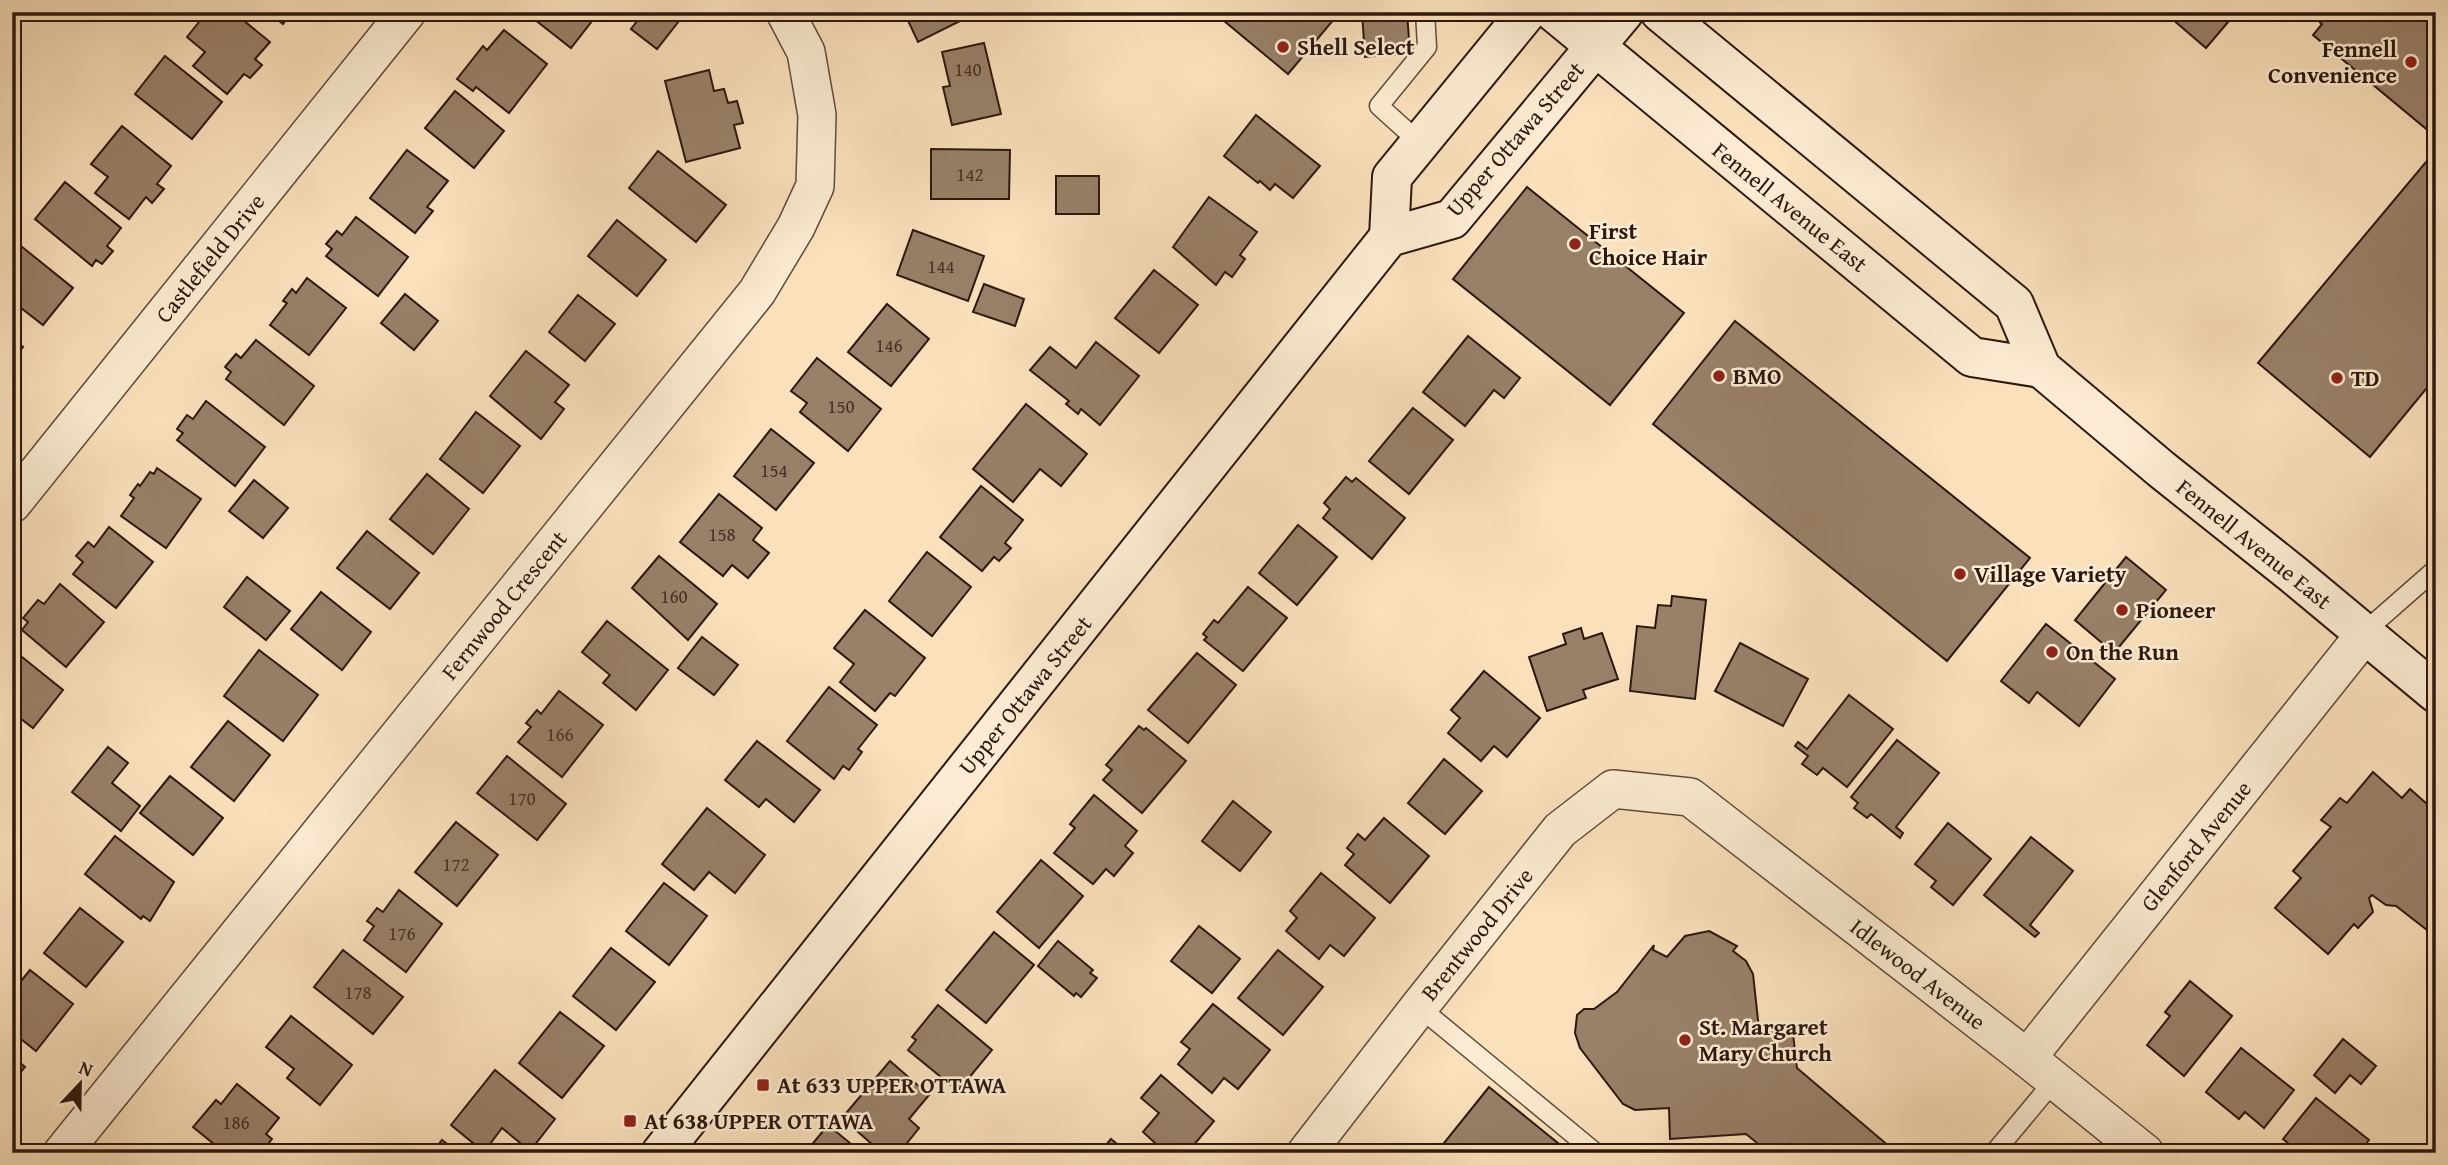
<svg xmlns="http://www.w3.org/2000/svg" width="2448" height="1165" font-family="'Gentium Book Plus',serif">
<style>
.building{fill:#988069;stroke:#2d170f;stroke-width:2}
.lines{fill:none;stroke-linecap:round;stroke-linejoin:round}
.lane-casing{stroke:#604a3a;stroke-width:21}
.street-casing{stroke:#604a3a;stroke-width:40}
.secondary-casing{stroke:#2d170f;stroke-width:42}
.lane{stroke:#fcecd3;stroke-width:18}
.street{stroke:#fcecd3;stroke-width:37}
.secondary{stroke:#fcecd3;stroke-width:38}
.poi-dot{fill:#8f2418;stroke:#fcecd3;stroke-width:2.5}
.labels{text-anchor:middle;stroke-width:5;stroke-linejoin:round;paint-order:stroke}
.number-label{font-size:19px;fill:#483126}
.poi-label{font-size:23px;font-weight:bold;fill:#2d170f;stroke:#fcecd3;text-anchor:start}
.street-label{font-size:23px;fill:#2d170f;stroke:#fcecd3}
</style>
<rect width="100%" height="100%" fill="#fae1bc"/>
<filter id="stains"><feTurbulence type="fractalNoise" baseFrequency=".00286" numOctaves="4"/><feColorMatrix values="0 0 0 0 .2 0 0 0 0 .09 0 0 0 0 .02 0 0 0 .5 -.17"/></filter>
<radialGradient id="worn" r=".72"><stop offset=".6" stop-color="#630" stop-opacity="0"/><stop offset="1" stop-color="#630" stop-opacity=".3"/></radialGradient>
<!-- building -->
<g class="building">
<path d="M 207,12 L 233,12 L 270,42 L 255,59 L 262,65 L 250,78 L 244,74 L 227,94 L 193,66 L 205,52 L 187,37 Z"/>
<path d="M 268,12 L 302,12 L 297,18 L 291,13 L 283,24 Z"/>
<path d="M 525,12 L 599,12 L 571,48 Z"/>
<path d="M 644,12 L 686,12 L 657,49 L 631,29 Z"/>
<path d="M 904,12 L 965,12 L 968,17 L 918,42 Z"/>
<path d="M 1229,12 L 1340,12 L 1288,74 L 1223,20 Z"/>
<path d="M 1362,12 L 1407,12 L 1410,53 L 1365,57 Z"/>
<path d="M 2164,12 L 2231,12 L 2234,15 L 2206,48 Z"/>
<path d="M 2308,12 L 2436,12 L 2436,137 L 2313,35 L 2322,24 Z"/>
<path d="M 504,30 L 547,64 L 509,113 L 476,87 L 473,91 L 457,79 L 483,46 L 487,50 Z"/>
<path d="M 984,43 L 1001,114 L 952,125 L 943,87 L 950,86 L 942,52 Z"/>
<path d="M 165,56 L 222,102 L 192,139 L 135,94 Z"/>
<path d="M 709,70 L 714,91 L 724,89 L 728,103 L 737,101 L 743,123 L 734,125 L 740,148 L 686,162 L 665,81 Z"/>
<path d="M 455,91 L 504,131 L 474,168 L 425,128 Z"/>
<path d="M 1256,115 L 1320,166 L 1293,198 L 1275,184 L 1270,190 L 1260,181 L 1258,183 L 1224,156 Z"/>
<path d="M 122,126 L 171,166 L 157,184 L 164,189 L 152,203 L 146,197 L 129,219 L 95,193 L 108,177 L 91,164 Z"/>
<path d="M 931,149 L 1010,150 L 1009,199 L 931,199 Z"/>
<path d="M 407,150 L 448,181 L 427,207 L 433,211 L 415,233 L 370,198 Z"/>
<path d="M 2436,150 L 2436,377 L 2370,457 L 2258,363 Z"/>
<path d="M 658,151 L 726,205 L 696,242 L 629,188 Z"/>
<rect x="1056" y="176" width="43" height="38"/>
<path d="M 65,182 L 121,228 L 107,246 L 113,251 L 102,264 L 96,260 L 92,266 L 35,219 Z"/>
<path d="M 1527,187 L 1684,313 L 1610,405 L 1453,279 Z"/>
<path d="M 1209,197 L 1257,232 L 1240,255 L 1245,259 L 1232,277 L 1225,272 L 1216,285 L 1173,247 Z"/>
<path d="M 356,217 L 408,257 L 378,296 L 326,256 L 332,249 L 326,244 L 337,231 L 342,235 Z"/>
<path d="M 617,220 L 666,260 L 637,296 L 588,256 Z"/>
<path d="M 913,230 L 984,256 L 968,301 L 897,275 Z"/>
<path d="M 16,242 L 73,288 L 43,325 L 12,301 L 12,247 Z"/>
<path d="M 1154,270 L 1198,305 L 1159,353 L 1115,318 Z"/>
<path d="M 307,278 L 346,308 L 309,355 L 270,325 L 287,303 L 283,301 L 292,289 L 296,293 Z"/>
<path d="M 984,284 L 1024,299 L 1015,326 L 973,312 Z"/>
<path d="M 405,294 L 438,321 L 414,350 L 381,323 Z"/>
<path d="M 578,295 L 615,324 L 585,361 L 549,332 Z"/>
<path d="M 887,304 L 929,339 L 891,386 L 848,352 Z"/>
<path d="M 1735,321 L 2030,558 L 1947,661 L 1653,424 Z"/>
<path d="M 1468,336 L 1520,378 L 1504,398 L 1494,390 L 1465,426 L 1423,392 Z"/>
<path d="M 12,338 L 23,347 L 12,361 Z"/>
<path d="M 256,340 L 314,386 L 284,425 L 226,379 L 231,372 L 225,367 L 236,354 L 241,358 Z"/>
<path d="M 1096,342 L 1139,376 L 1100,425 L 1081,409 L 1078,414 L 1066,404 L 1069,401 L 1030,370 L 1050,347 L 1076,368 Z"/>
<path d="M 526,351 L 569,385 L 555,402 L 564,409 L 541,439 L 490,396 Z"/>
<path d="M 817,358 L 881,409 L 848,451 L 800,412 L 807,403 L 791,391 Z"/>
<path d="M 206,401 L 265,447 L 235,486 L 177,440 L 183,433 L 177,429 L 187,415 L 193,419 Z"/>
<path d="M 1026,404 L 1087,454 L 1061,486 L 1040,469 L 1013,502 L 973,469 Z"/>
<path d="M 1413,408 L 1453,440 L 1409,494 L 1369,461 Z"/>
<path d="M 476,412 L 520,446 L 483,493 L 440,459 Z"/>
<path d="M 771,429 L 814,463 L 776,510 L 734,476 Z"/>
<path d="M 157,468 L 201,499 L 166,548 L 121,516 L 134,498 L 130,495 L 138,484 L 140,486 L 150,472 L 154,474 Z"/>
<path d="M 427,474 L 469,509 L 433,554 L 390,519 Z"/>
<path d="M 1346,477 L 1352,482 L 1356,478 L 1405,518 L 1372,559 L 1323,518 L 1330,509 L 1324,503 Z"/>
<path d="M 254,480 L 288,508 L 263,538 L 229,511 Z"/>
<path d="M 981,486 L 1023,520 L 1005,543 L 1011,548 L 999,561 L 994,557 L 982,571 L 940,537 Z"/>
<path d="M 719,494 L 762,528 L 753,540 L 769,553 L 748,578 L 732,565 L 723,576 L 680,542 Z"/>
<path d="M 1298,525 L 1337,557 L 1297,605 L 1259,573 Z"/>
<path d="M 109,527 L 153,562 L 116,608 L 73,574 L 83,562 L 76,556 L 88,542 L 94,547 Z"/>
<path d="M 367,531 L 419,573 L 390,609 L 337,568 Z"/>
<path d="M 927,552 L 971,587 L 932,636 L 889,601 Z"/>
<path d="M 659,556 L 717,604 L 688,640 L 632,588 Z"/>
<path d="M 2126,557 L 2166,590 L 2114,653 L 2075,620 Z"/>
<path d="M 247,577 L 290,611 L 266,640 L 224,607 Z"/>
<path d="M 60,584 L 104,622 L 66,667 L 22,630 L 28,622 L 23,618 L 38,600 L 44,604 Z"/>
<path d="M 1248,587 L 1287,618 L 1243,671 L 1204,640 L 1207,637 L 1203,634 L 1214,620 L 1218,623 Z"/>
<path d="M 321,592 L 371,632 L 342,670 L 291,629 Z"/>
<path d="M 1672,596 L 1706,600 L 1695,699 L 1630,691 L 1637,626 L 1655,628 L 1658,605 L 1671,606 Z"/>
<path d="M 865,610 L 925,658 L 895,696 L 890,693 L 875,711 L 840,682 L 854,664 L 834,648 Z"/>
<path d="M 607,621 L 668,670 L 636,710 L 603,683 L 610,675 L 582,652 Z"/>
<path d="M 2046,624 L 2115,679 L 2079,726 L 2037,692 L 2029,703 L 2001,681 Z"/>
<path d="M 1581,628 L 1584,639 L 1602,633 L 1618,679 L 1583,690 L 1586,698 L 1547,711 L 1529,657 L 1566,644 L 1563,634 Z"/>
<path d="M 702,637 L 738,665 L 714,695 L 678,668 Z"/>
<path d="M 1740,643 L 1808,679 L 1783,726 L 1715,691 Z"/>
<path d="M 12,649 L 63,690 L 33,728 L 12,712 Z"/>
<path d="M 259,650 L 318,695 L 283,741 L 224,696 Z"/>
<path d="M 1197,653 L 1236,685 L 1188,743 L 1148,710 Z"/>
<path d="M 1484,671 L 1540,718 L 1507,757 L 1494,746 L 1481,761 L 1448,733 L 1460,718 L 1451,710 Z"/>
<path d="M 829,687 L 877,725 L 858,749 L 862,752 L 849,770 L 843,766 L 834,779 L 787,741 Z"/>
<path d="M 559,691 L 603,725 L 562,777 L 518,742 L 531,727 L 526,723 L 537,710 L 541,714 Z"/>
<path d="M 1849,695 L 1893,729 L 1847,787 L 1823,768 L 1817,775 L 1802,764 L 1808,756 L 1795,746 L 1798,742 L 1807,749 Z"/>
<path d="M 228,721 L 270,755 L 234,801 L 191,767 Z"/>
<path d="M 1139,726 L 1144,730 L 1146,728 L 1186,761 L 1142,813 L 1103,780 L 1112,770 L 1106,765 Z"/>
<path d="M 1897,740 L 1939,773 L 1896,827 L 1903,833 L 1900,838 L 1871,814 L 1867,818 L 1854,808 L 1858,803 L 1851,797 Z"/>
<path d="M 757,741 L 820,790 L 794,822 L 766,799 L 759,807 L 725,780 Z"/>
<path d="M 108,747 L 128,763 L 112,783 L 140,806 L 121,831 L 72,792 Z"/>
<path d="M 507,756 L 566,804 L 537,840 L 477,793 Z"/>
<path d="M 1444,759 L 1482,791 L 1445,834 L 1408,803 Z"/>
<path d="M 2373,772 L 2402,798 L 2410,789 L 2436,812 L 2436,937 L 2396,906 L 2386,905 L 2372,895 L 2369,898 L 2373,912 L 2358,928 L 2354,924 L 2328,954 L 2275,908 L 2301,878 L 2293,871 L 2331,827 L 2321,820 L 2340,798 L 2347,803 Z"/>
<path d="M 170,776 L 223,818 L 193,855 L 140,813 Z"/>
<path d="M 1094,795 L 1137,831 L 1125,846 L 1133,853 L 1114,876 L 1106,869 L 1093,884 L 1054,853 L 1075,828 L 1070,824 Z"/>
<path d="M 1233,801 L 1271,832 L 1240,871 L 1202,841 Z"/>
<path d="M 707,808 L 765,855 L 735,893 L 709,872 L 694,890 L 662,864 Z"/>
<path d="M 1384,818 L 1429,856 L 1390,903 L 1345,865 L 1354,854 L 1347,848 L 1358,834 L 1365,840 Z"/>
<path d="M 456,822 L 498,855 L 457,906 L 415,872 Z"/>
<path d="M 1948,823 L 1991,859 L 1953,905 L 1931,887 L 1936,881 L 1915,864 Z"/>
<path d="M 115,836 L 174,882 L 150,921 L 143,916 L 141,919 L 85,874 Z"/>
<path d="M 2031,837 L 2073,871 L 2030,925 L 2039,933 L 2035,937 L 1984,895 Z"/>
<path d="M 1041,860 L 1083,896 L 1039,948 L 997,912 Z"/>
<path d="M 1321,873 L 1375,918 L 1344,956 L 1330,945 L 1319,959 L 1286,931 L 1297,918 L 1290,911 Z"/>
<path d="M 664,883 L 707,916 L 669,965 L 626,931 Z"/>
<path d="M 399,890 L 442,924 L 406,972 L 364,940 L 374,926 L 367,921 L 377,908 L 383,912 Z"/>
<path d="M 80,908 L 123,942 L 86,987 L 44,953 Z"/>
<path d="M 1199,926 L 1240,959 L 1212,993 L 1171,961 Z"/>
<path d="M 1709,931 L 1737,946 L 1733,951 L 1746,961 L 1753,974 L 1759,1029 L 1792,1025 L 1797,1068 L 1897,1153 L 1901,1148 L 1907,1153 L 1766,1153 L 1767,1151 L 1746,1134 L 1670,1139 L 1669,1108 L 1635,1110 L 1623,1104 L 1580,1048 L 1575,1033 L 1577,1015 L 1584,1009 L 1594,1009 L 1617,992 L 1654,945 L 1653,950 L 1667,957 L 1685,936 Z"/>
<path d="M 994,932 L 1034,965 L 986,1023 L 946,990 Z"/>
<path d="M 1058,941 L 1093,970 L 1090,973 L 1097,978 L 1081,997 L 1076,993 L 1074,996 L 1038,966 Z"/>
<path d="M 611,948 L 655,982 L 616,1030 L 573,996 Z"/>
<path d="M 343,950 L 403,997 L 373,1034 L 314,987 Z"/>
<path d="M 1278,950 L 1323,987 L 1283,1035 L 1238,998 Z"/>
<path d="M 30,970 L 73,1004 L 36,1051 L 12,1032 L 12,992 Z"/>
<path d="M 2190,981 L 2232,1016 L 2184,1076 L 2147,1045 L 2170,1016 L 2165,1012 Z"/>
<path d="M 1213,1004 L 1270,1050 L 1238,1089 L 1224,1078 L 1212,1093 L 1178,1064 L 1190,1049 L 1181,1042 Z"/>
<path d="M 938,1005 L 992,1050 L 958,1091 L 908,1050 L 916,1040 L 912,1037 Z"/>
<path d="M 560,1012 L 604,1046 L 562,1098 L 519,1063 Z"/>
<path d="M 291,1016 L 352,1065 L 320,1105 L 287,1078 L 294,1069 L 266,1047 Z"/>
<path d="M 2343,1039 L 2376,1066 L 2361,1084 L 2350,1075 L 2335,1093 L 2314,1075 Z"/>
<path d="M 2241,1048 L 2294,1090 L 2264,1128 L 2245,1112 L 2239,1119 L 2206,1092 Z"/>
<path d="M 12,1056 L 25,1067 L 12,1083 Z"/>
<path d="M 890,1061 L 929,1095 L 909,1119 L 919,1128 L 899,1153 L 882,1153 L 842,1118 Z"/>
<path d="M 495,1070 L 555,1119 L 530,1151 L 502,1128 L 484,1152 L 451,1125 Z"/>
<path d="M 1161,1075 L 1214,1121 L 1187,1153 L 1166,1153 L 1143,1132 L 1159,1113 L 1141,1098 Z"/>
<path d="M 237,1084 L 279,1118 L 266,1134 L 272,1139 L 261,1153 L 225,1153 L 193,1127 L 216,1100 L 221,1104 Z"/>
<path d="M 1489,1087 L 1564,1148 L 1560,1153 L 1436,1153 Z"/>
<path d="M 2316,1098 L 2369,1140 L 2359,1153 L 2300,1153 L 2283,1139 Z"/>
<path d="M 828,1125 L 862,1153 L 805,1153 Z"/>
<path d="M 1111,1139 L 1128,1153 L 1099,1153 Z"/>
<path d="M 442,1140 L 459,1153 L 432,1153 Z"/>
</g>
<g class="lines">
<defs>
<g id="lane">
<path d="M 1420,143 L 1379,106 L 1427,47 L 1425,12"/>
<path d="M 2365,634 L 2371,626 L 2436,569"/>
<path d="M 1419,1007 L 1596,1153"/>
<path d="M 1994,1153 L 2054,1081"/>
</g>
<g id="street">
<path d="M 12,504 L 407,12"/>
<path d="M 2027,1058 L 2365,634"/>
<path d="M 62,1153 L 757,292 L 796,227 L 815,186 L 817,115 L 806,52 L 785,12"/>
<path d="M 1306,1153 L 1419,1007 L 1560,830 L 1613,789 L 1690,797 L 2027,1058 L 2145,1153"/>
</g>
<g id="secondary">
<path d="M 1554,12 L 1972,357 L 2041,368"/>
<path d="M 1660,12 L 2014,304 L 2041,368 L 2161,469 L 2294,575 L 2436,693"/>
<path d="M 1389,237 L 1392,177 L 1527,12"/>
<path d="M 661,1153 L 1389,237 L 1452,219 L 1624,12"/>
</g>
</defs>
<!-- lane casing -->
<use href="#lane" class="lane-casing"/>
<!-- street casing -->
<use href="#street" class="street-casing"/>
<!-- secondary casing -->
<use href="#secondary" class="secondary-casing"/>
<!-- lane -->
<use href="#lane" class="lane"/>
<!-- street -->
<use href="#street" class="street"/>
<!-- secondary -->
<use href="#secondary" class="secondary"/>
</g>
<!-- markers -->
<g class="poi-dot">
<circle cx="1283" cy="47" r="7"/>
<circle cx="2411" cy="62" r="7"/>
<circle cx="1575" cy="244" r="7"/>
<circle cx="1719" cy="376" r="7"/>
<circle cx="2337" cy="378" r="7"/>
<circle cx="1960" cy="574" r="7"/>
<circle cx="2122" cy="610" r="7"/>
<circle cx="2052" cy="652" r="7"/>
<circle cx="1685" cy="1040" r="7"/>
<rect x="756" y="1078" width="14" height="14" rx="3.5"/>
<rect x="623" y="1114" width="14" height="14" rx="3.5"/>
</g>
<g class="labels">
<!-- number labels -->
<g class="number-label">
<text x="968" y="76">140</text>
<text x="970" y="181">142</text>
<text x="941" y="273">144</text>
<text x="889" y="352">146</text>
<text x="841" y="413">150</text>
<text x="774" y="477">154</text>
<text x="722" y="541">158</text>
<text x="674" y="603">160</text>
<text x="560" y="741">166</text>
<text x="522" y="805">170</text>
<text x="456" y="871">172</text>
<text x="402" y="940">176</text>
<text x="358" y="999">178</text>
<text x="236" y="1129">186</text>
</g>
<!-- poi labels -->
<g class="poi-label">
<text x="1297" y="55">Shell Select</text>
<text x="2397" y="57" text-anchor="end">Fennell<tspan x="2397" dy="26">Convenience</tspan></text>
<text x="1589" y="239">First<tspan x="1589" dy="26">Choice Hair</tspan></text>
<text x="1733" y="384">BMO</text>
<text x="2351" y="386">TD</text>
<text x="1974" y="582">Village Variety</text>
<text x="2136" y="618">Pioneer</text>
<text x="2066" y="660">On the Run</text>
<text x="1699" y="1035">St. Margaret<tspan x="1699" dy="26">Mary Church</tspan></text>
<text x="777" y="1093">At 633 UPPER OTTAWA</text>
<text x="644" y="1129">At 638 UPPER OTTAWA</text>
</g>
<!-- street labels -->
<g class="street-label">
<text transform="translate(1515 139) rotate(-49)" y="8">Upper Ottawa Street</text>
<text transform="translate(1790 207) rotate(39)" y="8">Fennell Avenue East</text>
<text transform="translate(210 258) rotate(-51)" y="8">Castlefield Drive</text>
<text transform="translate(2254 544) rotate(39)" y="8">Fennell Avenue East</text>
<text transform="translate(504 605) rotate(-51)" y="8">Fernwood Crescent</text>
<text transform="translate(1025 695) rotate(-51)" y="8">Upper Ottawa Street</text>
<text transform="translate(2196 846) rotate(-51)" y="8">Glenford Avenue</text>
<text transform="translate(1477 934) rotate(-51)" y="8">Brentwood Drive</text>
<text transform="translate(1918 974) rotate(38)" y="8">Idlewood Avenue</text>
</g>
</g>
<!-- margin -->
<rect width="2448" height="1165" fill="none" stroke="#fae1bc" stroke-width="42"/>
<rect x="14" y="14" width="2420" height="1137" fill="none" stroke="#2d170f" stroke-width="3.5"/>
<rect x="21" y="21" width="2406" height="1123" fill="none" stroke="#2d170f" stroke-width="2"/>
<!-- north arrow -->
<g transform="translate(80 1084) rotate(22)" stroke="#fcecd3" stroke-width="5" paint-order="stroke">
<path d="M0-5L12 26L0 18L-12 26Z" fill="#2d170f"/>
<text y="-10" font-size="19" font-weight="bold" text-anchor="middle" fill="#2d170f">N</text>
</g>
<rect width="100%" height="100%" filter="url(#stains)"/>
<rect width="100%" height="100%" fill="url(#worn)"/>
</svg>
